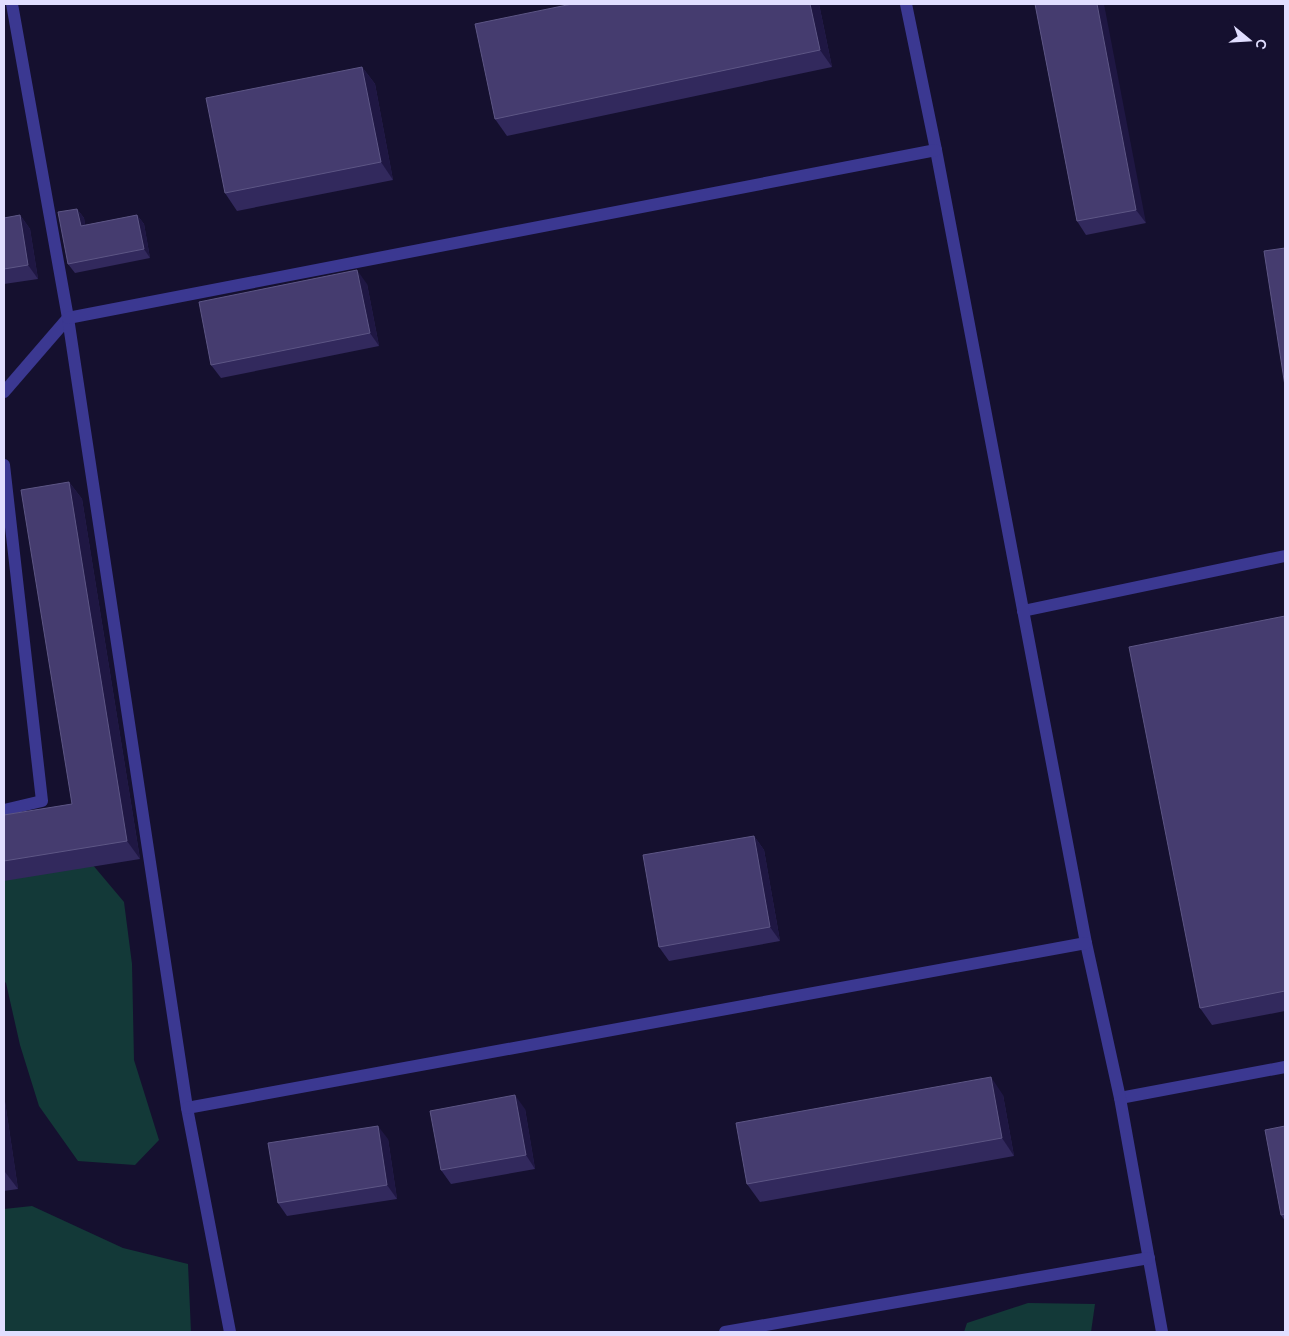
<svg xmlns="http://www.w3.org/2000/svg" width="1289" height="1336" font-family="Raleway,sans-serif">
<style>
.green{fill:#133938}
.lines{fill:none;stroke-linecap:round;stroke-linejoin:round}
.lane{stroke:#3b3891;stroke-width:12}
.street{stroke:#3b3891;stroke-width:12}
.wall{fill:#32295d}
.shaded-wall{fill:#1f1743}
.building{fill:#453c6f;stroke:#5d5685}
</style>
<rect width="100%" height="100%" fill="#15102f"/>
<!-- green -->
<g class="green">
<path d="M 92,864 L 124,902 L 132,964 L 134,1060 L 159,1140 L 135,1165 L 78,1161 L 39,1106 L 20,1045 L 6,983 L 4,981 L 4,866 Z"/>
<path d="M 32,1206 L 123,1248 L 188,1264 L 191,1332 L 4,1332 L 4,1209 Z"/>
<path d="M 1028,1303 L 1095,1304 L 1091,1332 L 964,1332 L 967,1323 Z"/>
</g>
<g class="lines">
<!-- lane -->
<g class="lane">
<path d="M 4,392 L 68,318"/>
<path d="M 4,465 L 42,801 L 4,810"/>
<path d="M 1023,611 L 1285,556"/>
<path d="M 1120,1098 L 1285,1067"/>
</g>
<!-- street -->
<g class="street">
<path d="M 12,4 L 68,318 L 187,1108 L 230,1332"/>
<path d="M 906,4 L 936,150 L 1086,943 L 1120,1098 L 1162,1332"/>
<path d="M 68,318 L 936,150"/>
<path d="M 187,1108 L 1086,943"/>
<path d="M 725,1332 L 1149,1258"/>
</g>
</g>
<!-- wall -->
<g class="wall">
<path d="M 572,4 L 819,4 L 832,67 L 507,136 L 495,119 Z"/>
<path d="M 1035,4 L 1146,223 L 1086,235 L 1077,221 Z"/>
<path d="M 362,67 L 375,84 L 393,180 L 237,211 L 225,193 Z"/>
<path d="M 77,209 L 84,218 L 85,225 L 137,215 L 144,224 L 150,258 L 75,273 L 68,264 Z"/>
<path d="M 20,215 L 30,229 L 38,279 L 4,284 L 4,218 Z"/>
<path d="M 367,284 L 379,346 L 221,378 L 211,365 Z"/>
<path d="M 69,482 L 82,499 L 140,859 L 4,881 L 4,815 L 72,804 Z"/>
<path d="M 1285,616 L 1285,1011 L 1212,1025 L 1200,1008 Z"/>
<path d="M 754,836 L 764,850 L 780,941 L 669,961 L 659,947 Z"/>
<path d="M 4,1095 L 18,1189 L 4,1191 Z"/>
<path d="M 1003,1095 L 1014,1156 L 760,1202 L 747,1184 Z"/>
<path d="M 525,1109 L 535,1169 L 451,1184 L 441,1170 Z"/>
<path d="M 1285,1126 L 1285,1221 L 1281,1215 Z"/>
<path d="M 388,1139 L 397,1199 L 287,1216 L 278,1203 Z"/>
</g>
<!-- shaded-wall -->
<g class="shaded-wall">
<path d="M 810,4 L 819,4 L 832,67 L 820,50 Z"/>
<path d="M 1097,4 L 1104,4 L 1146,223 L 1136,210 Z"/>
<path d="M 362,67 L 375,84 L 393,180 L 381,162 Z"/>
<path d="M 77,209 L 84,218 L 87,235 L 81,226 Z"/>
<path d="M 20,215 L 30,229 L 38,279 L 28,265 Z"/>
<path d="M 137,215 L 144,224 L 150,258 L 144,249 Z"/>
<path d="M 357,270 L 367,284 L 379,346 L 370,333 Z"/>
<path d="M 69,482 L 82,499 L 140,859 L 127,841 Z"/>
<path d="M 754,836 L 764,850 L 780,941 L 770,927 Z"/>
<path d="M 991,1077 L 1003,1095 L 1014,1156 L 1002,1138 Z"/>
<path d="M 4,1095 L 18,1189 L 5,1172 L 4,1162 Z"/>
<path d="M 515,1095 L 525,1109 L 535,1169 L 526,1155 Z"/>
<path d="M 378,1126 L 388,1139 L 397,1199 L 387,1185 Z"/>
</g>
<!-- building -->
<g class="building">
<path d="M 572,4 L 810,4 L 820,50 L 495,119 L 475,24 Z"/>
<path d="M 1035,4 L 1097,4 L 1136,210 L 1077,221 Z"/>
<path d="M 362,67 L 381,162 L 225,193 L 206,98 Z"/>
<path d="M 77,209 L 81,226 L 137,215 L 144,249 L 68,264 L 58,212 Z"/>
<path d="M 20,215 L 28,265 L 4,269 L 4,218 Z"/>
<path d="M 1285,248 L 1285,386 L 1264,251 Z"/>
<path d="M 357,270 L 370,333 L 211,365 L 199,302 Z"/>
<path d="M 69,482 L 127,841 L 4,861 L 4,815 L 72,804 L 21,490 Z"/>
<path d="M 1285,616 L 1285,991 L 1200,1008 L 1129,647 Z"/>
<path d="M 754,836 L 770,927 L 659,947 L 643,855 Z"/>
<path d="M 991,1077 L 1002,1138 L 747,1184 L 736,1123 Z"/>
<path d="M 515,1095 L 526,1155 L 441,1170 L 430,1111 Z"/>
<path d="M 378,1126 L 387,1185 L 278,1203 L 268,1143 Z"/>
<path d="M 1285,1126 L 1285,1214 L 1281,1215 L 1265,1130 Z"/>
</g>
<!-- border -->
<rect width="1289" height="1336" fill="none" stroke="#e1deff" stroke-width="10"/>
<!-- north arrow -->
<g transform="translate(1249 40) rotate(108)" stroke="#15102f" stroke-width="4" paint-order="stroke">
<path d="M0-4L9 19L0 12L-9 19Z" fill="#e1deff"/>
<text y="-8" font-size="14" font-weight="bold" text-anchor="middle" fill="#e1deff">С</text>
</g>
</svg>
